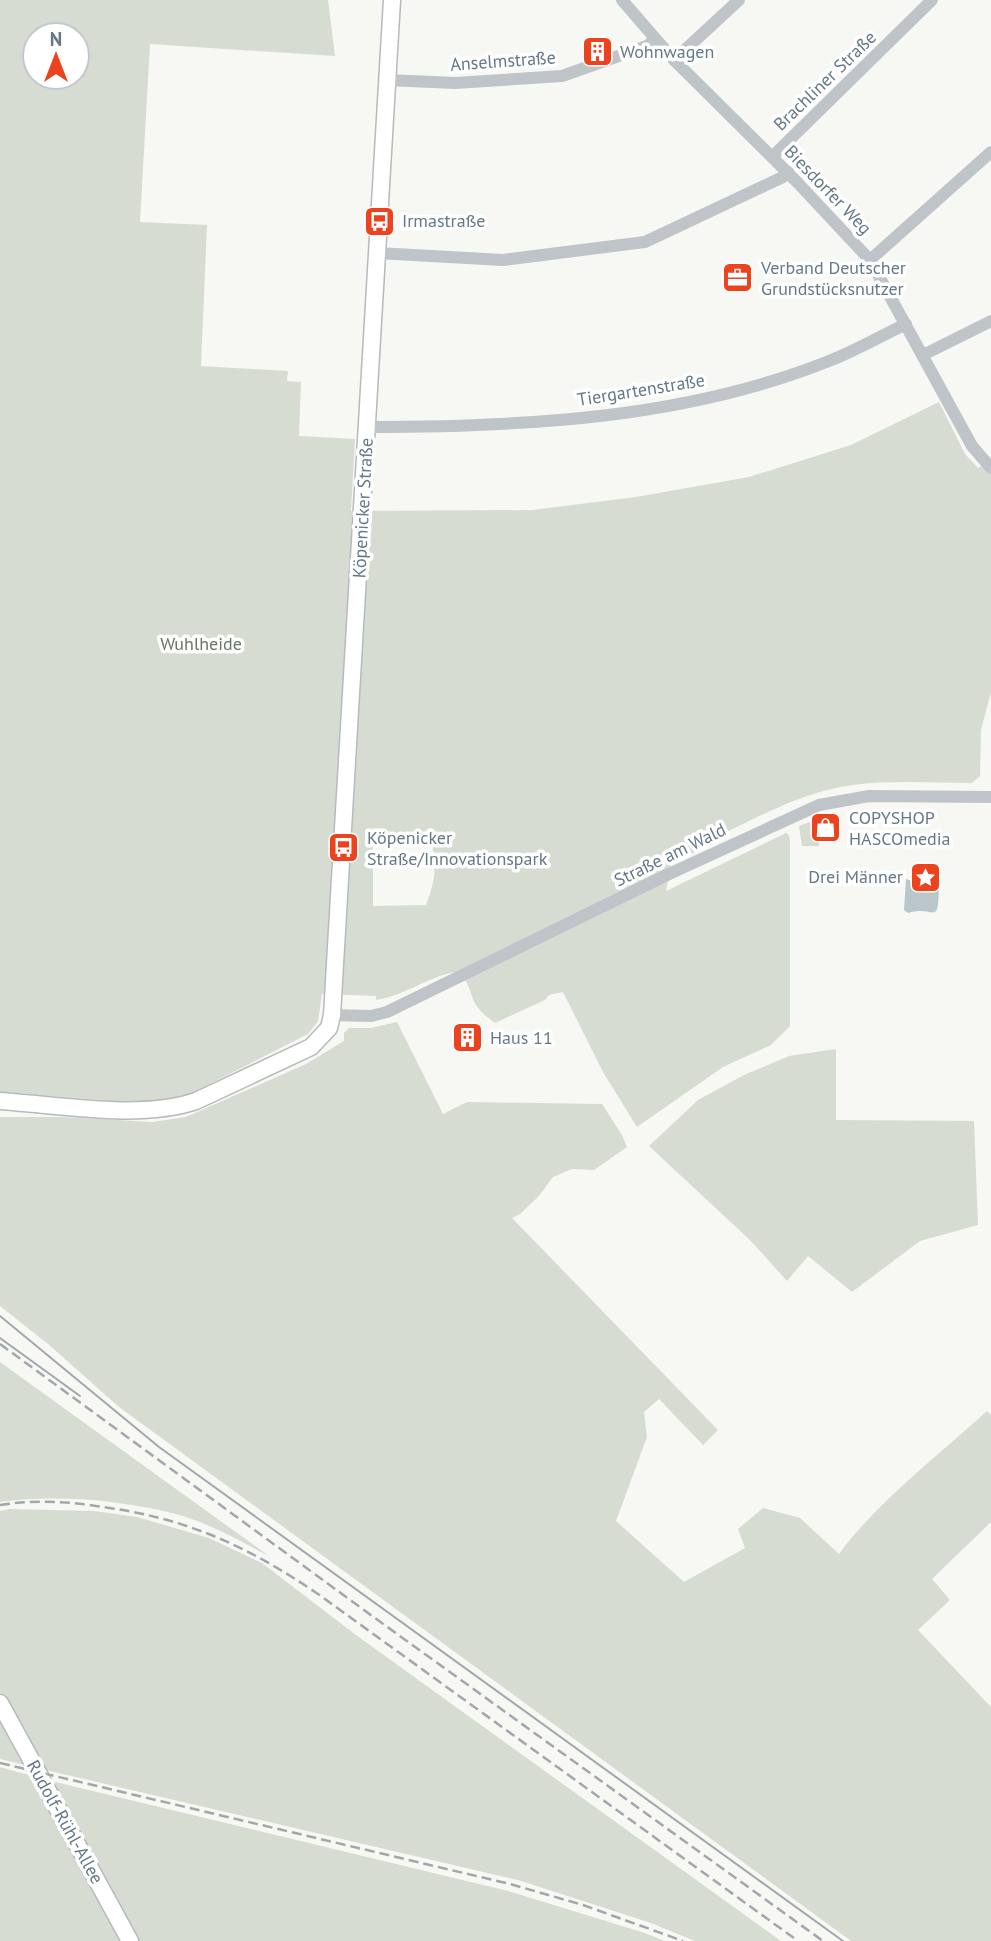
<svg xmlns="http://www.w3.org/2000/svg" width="991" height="1941" font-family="'PT Sans',sans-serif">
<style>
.green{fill:#d7dcd2;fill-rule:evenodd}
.water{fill:#b9c7cb}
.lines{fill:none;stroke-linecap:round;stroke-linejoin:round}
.major-casing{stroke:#b5babe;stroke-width:19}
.minor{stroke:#bfc4c8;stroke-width:12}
.major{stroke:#fff;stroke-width:16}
.tram{stroke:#a0a8ae;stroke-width:2}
.rail{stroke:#a0a8ae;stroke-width:2.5;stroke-dasharray:10 5;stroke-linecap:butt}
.labels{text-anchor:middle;stroke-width:7;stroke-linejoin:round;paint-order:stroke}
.poi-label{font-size:18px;fill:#647986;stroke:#fff;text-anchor:start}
.street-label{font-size:18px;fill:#647986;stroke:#fff}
.park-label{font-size:18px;fill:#667860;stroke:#fff}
</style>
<rect width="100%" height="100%" fill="#f7f7f3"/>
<!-- green -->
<g class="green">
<path d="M 0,0 L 328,0 L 335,56 L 150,44 L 140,222 L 207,225 L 201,366 L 288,371 L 287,381 L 301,382 L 299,436 L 355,439 L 351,511 L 532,510 L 636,497 L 749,477 L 851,445 L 939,402 L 965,454 L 978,468 L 991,461 L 991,692 L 981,730 L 980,776 L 972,783 C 933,783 892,780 853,785 C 798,792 747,823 697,847 L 693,854 L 685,850 L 673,853 L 666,891 L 786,833 L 788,834 L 790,840 L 790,1026 L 771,1045 L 723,1067 L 637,1127 L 603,1072 L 563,992 L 549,995 L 545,1000 L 495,1023 C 487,1017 478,1010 474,1001 C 467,985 471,983 455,972 C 427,977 404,996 376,1000 L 376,996 L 322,994 L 318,1021 L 308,1034 L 194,1092 L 164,1101 L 126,1102 L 0,1092 ZM 35,35 L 77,35 L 77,77 L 35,77 ZM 431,837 C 436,865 437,877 426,905 L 373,906 L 373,839 Z"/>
<path d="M 818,819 L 819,846 L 802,846 L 799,826 Z"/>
<path d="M 397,1022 L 443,1114 L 467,1102 L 602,1104 L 622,1135 L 627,1147 L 594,1170 L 572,1169 L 553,1177 L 539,1196 L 520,1214 L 512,1218 L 718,1430 L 703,1445 L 659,1399 L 644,1412 L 647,1437 L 616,1521 L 684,1582 L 745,1548 L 738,1529 L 763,1508 L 800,1518 L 839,1554 C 877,1502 939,1455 987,1411 L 991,1415 L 991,1522 L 932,1579 L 950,1600 L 918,1630 L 991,1707 L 991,1941 L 851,1941 L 119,1407 L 48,1344 L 0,1306 L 0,1117 L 62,1117 L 152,1122 L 186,1117 L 306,1064 L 344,1041 L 344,1033 L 349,1028 L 371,1028 Z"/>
<path d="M 836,1049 L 836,1120 L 974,1121 L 978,1225 L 920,1241 L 852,1292 L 808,1256 L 787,1281 L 751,1241 L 649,1146 L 698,1100 L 744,1075 L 789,1056 Z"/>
<path d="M 0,1362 L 269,1556 C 240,1541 209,1523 176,1514 C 122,1500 55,1494 0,1502 Z"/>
<path d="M 9,1509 L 94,1511 L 137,1517 L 209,1538 L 262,1563 L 356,1635 L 781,1941 L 695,1941 L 651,1923 L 518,1880 L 41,1769 L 0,1692 L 0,1511 Z"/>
<path d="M 0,1712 L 29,1766 L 0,1759 Z"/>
<path d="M 0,1767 L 36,1777 L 125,1941 L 0,1941 Z"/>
<path d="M 47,1780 L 508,1891 L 645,1933 L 665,1941 L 136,1941 Z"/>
</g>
<!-- water -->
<path class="water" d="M 906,879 L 924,885 L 931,880 L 939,884 C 938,930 936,904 908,913 L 904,910 Z"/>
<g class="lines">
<defs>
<g id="major">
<path d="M 0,1101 C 60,1105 140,1120 196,1101 L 311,1047 L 329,1028 L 332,1015 L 392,0"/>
<path d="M 0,1703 L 130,1941"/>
</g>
</defs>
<!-- major casing -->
<use href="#major" class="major-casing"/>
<!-- minor -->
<g class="minor">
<path d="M 622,0 L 674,60 L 796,181 L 870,260 L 972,446 L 991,468"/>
<path d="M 674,60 L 739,0"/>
<path d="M 387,80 L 455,83 L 562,76 L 647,46 L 655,39"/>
<path d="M 772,157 L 932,0"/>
<path d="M 377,253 L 503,260 L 645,242 L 783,177 L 788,172"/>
<path d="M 870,260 L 991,152"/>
<path d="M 923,355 L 991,321"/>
<path d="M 368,427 C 523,427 684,419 829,361 C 855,351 881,336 906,324"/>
<path d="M 332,1015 L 371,1016 L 387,1012 L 669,874 L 819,805 L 869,796 L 991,797"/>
</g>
<!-- major -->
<use href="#major" class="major"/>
<!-- tram -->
<g class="tram">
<path d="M 0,1316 L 159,1447 L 843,1941"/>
<path d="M 0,1338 L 80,1396"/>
</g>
<!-- rail -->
<g class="rail">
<path d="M 0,1344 L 368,1613 L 823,1941"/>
<path d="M 0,1505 C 32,1500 65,1501 96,1506 C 184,1517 246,1545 318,1594 L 798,1941"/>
<path d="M 0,1763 L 510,1884 L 583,1905 L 683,1941"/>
</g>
</g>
<!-- icons -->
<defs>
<symbol id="building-square" viewBox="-11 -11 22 22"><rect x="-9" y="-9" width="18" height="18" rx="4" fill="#ec421e" stroke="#fff"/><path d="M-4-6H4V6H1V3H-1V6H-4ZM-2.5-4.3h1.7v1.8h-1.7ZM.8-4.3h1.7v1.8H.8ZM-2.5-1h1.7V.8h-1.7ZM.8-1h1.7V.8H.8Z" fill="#fff"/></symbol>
<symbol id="bus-square" viewBox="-11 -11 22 22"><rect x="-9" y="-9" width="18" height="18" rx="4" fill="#ec421e" stroke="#fff"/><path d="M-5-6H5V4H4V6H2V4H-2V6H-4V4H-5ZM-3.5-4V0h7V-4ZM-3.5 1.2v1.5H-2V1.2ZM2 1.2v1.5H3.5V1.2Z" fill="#fff"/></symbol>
<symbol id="office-square" viewBox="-11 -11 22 22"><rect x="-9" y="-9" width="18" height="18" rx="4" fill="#ec421e" stroke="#fff"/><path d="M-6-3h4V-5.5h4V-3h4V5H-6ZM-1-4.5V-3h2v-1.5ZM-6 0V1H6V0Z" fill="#fff"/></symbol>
<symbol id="shop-square" viewBox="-11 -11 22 22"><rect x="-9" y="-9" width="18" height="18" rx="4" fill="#ec421e" stroke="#fff"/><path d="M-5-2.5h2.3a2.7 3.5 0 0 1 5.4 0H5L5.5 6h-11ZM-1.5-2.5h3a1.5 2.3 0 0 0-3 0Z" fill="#fff"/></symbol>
<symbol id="sight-square" viewBox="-11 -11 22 22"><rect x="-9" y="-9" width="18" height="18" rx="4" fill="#ec421e" stroke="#fff"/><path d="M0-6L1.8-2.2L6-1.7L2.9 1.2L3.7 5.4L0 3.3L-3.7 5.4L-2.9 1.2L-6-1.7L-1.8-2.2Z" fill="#fff"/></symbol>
</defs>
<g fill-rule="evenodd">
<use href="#building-square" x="580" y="34" width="35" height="35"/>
<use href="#bus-square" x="362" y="204" width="35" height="35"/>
<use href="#office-square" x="720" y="260" width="35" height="35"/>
<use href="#shop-square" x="808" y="810" width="35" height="35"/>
<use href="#bus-square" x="326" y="830" width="35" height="35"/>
<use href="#sight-square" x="908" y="860" width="35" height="35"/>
<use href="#building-square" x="450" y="1020" width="35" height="35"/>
</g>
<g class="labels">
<!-- poi labels -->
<g class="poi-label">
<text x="620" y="58">Wohnwagen</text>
<text x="402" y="227">Irmastraße</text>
<text x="761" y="274">Verband Deutscher<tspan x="761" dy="21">Grundstücksnutzer</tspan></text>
<text x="849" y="824">COPYSHOP<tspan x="849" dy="21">HASCOmedia</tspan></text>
<text x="367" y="844">Köpenicker<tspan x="367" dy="21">Straße/Innovationspark</tspan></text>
<text x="903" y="883" text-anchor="end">Drei Männer</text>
<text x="490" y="1044">Haus 11</text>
</g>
<!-- street labels -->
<g class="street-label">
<text transform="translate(503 61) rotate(-4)" y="6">Anselmstraße</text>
<text transform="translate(825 81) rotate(-44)" y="6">Brachliner Straße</text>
<text transform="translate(828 190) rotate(46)" y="6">Biesdorfer Weg</text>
<text transform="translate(641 390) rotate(-9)" y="6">Tiergartenstraße</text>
<text transform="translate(363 508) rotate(-87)" y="6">Köpenicker Straße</text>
<text transform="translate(670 855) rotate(-26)" y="6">Straße am Wald</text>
<text transform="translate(65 1822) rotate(61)" y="6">Rudolf-Rühl-Allee</text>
</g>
<!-- park labels -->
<g class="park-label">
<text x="201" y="650">Wuhlheide</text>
</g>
</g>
<!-- north arrow -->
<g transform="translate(56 56)"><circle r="33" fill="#ffffff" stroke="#c1c9cf" stroke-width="2"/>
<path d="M0-5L12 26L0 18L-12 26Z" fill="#ec421e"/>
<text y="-10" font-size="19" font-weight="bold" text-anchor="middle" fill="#647986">N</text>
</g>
</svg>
